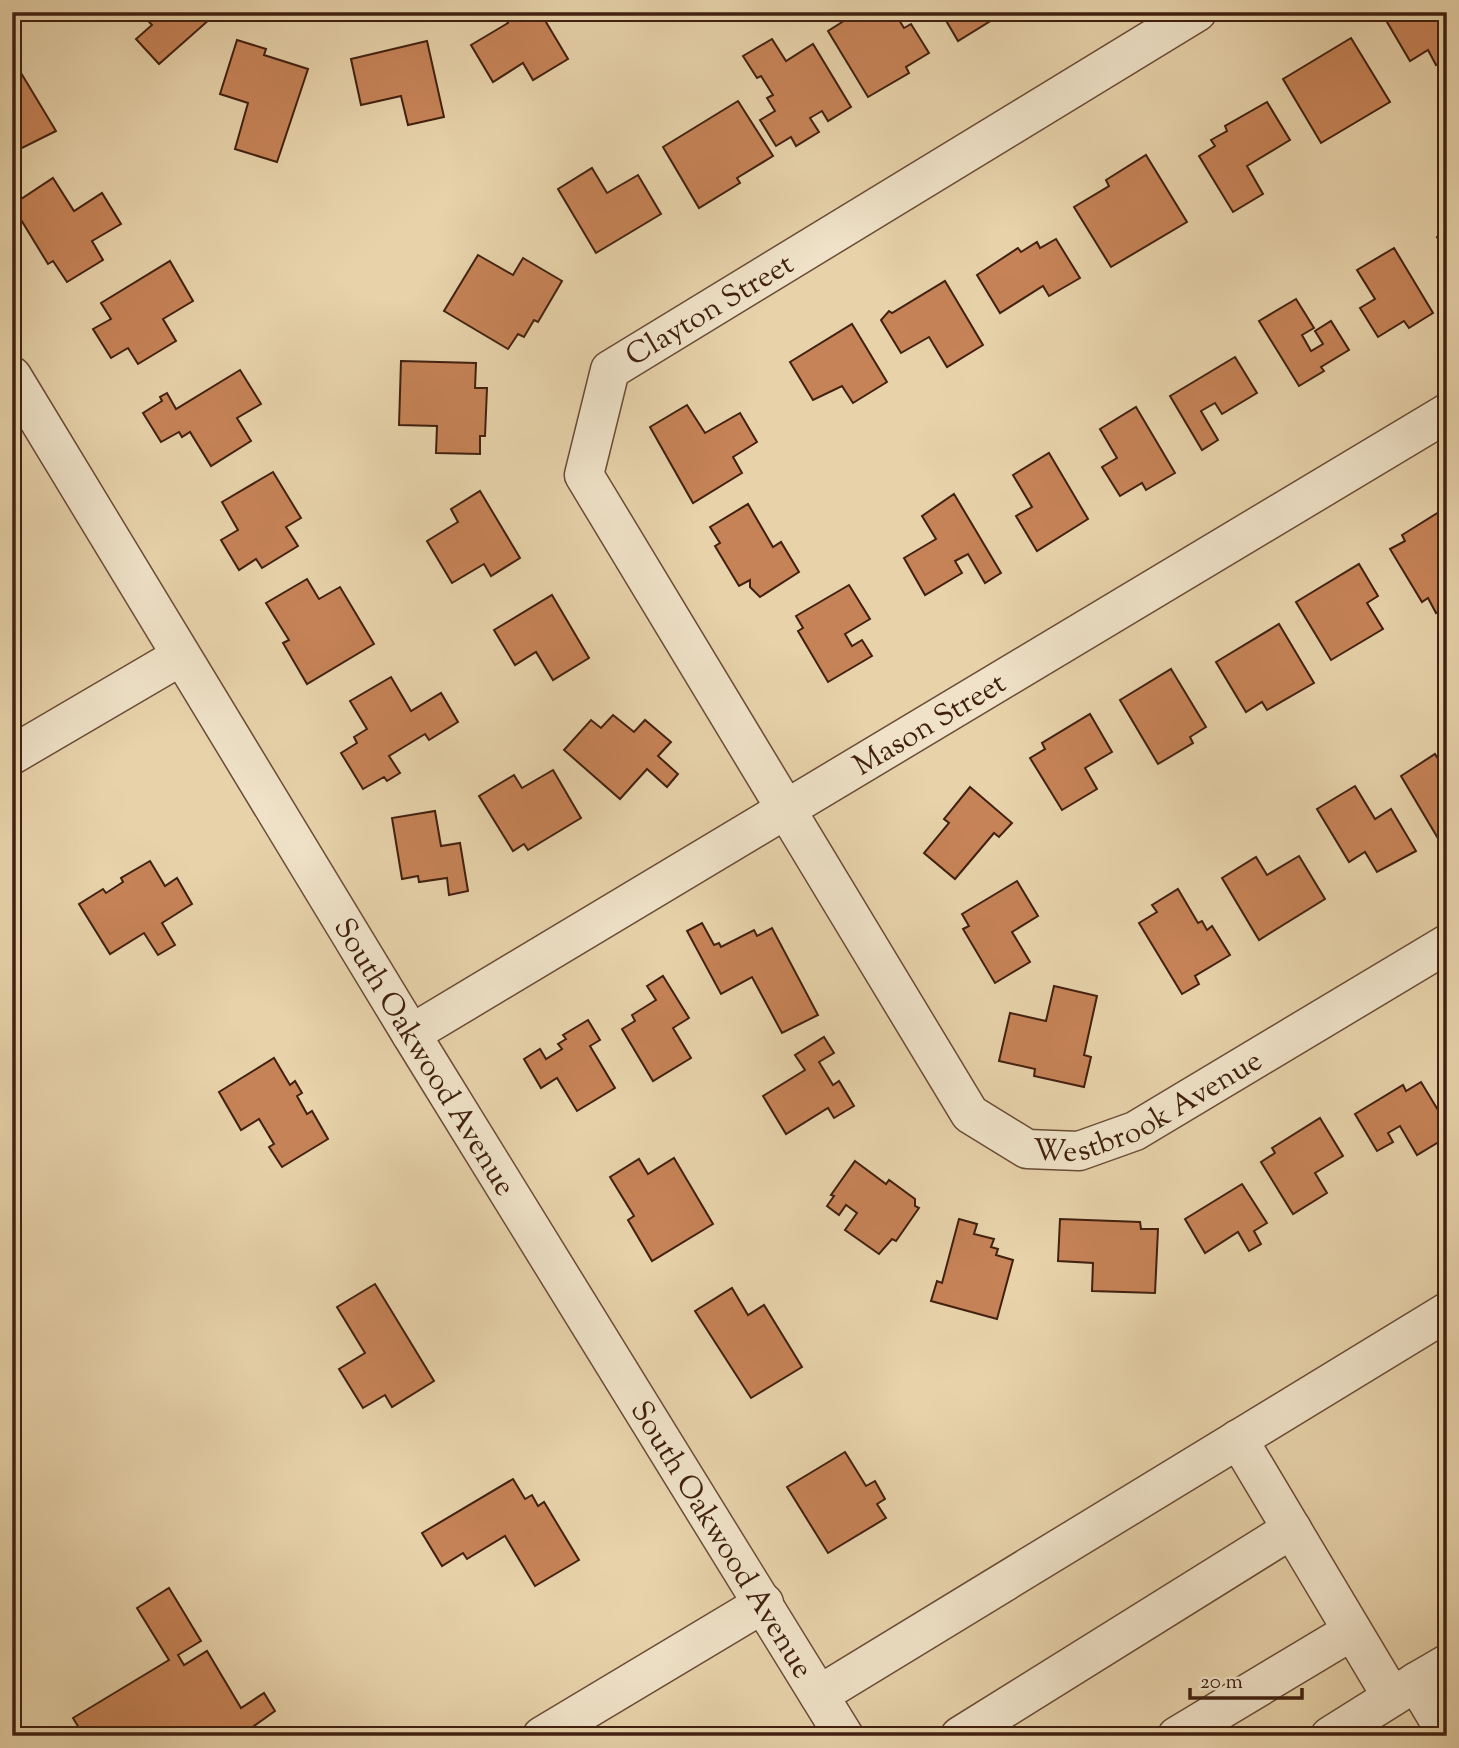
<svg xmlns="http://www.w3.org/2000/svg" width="1459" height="1748" font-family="'Sorts Mill Goudy',serif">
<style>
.building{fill:#c68357;stroke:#412010;stroke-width:2}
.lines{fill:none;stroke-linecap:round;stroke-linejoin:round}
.minor-casing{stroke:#6a4c36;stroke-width:41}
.minor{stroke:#efe2c8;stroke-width:38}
.labels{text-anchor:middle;stroke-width:6;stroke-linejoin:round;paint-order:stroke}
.street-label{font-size:30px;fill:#412010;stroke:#efe2c8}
</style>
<rect width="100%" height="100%" fill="#e7d2aa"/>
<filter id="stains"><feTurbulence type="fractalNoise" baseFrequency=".00286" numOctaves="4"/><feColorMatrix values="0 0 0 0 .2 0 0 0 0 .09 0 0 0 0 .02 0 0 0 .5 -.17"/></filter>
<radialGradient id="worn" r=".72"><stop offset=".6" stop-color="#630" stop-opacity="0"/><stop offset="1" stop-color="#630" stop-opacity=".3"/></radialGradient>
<!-- building -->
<g class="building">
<path d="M 140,12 L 204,12 L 210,19 L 159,64 L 136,39 L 152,25 Z"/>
<path d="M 502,12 L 540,12 L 568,59 L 533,80 L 523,63 L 493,82 L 471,45 L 508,23 Z"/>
<path d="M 858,12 L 873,12 L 876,17 L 884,12 L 894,12 L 904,28 L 911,24 L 929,53 L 906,67 L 909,73 L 868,97 L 828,31 Z"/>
<path d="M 941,12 L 1005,12 L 958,41 Z"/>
<path d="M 1403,12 L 1447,12 L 1447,58 L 1436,65 L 1428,50 L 1410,61 L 1387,22 Z"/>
<path d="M 1351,38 L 1390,102 L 1321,143 L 1283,79 Z"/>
<path d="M 772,39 L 786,61 L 813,44 L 851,107 L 828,121 L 822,111 L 810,118 L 819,132 L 796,146 L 791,137 L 776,146 L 760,120 L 775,111 L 767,98 L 773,95 L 761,76 L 757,78 L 743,56 Z"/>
<path d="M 237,40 L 266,49 L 264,55 L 308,69 L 277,162 L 235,149 L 248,103 L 220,94 Z"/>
<path d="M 427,41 L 444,117 L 408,125 L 401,96 L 361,105 L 351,59 Z"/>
<path d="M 15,63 L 56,131 L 12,153 L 12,64 Z"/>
<path d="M 738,101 L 773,156 L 737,178 L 740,183 L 699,208 L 663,147 Z"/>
<path d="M 1267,102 L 1290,140 L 1247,166 L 1263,194 L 1233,212 L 1199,156 L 1215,146 L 1211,140 L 1227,131 L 1225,126 Z"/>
<path d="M 1146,155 L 1187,222 L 1111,267 L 1074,207 L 1109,186 L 1106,180 Z"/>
<path d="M 592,168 L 607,193 L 638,175 L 661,214 L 596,253 L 558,189 Z"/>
<path d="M 53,178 L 74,211 L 102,193 L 121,224 L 92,241 L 103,260 L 67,282 L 53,261 L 48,264 L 12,205 Z"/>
<path d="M 1447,231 L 1447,254 L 1437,237 Z"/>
<path d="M 1056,239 L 1080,278 L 1049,296 L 1043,286 L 1000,313 L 977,275 L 1018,248 L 1021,252 L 1037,242 L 1040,248 Z"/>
<path d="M 1394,248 L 1433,313 L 1409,328 L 1404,321 L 1378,337 L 1360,308 L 1375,299 L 1357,270 Z"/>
<path d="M 478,255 L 513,275 L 523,258 L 562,281 L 538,322 L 534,320 L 524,337 L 518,334 L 508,349 L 444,311 Z"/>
<path d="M 170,261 L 193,301 L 163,319 L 176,341 L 138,364 L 128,348 L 111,358 L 93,329 L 111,319 L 101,303 Z"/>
<path d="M 945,281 L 983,345 L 947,367 L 929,337 L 901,353 L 881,320 L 889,311 L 892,313 Z"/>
<path d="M 1296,299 L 1314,328 L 1302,335 L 1311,351 L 1323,344 L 1315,331 L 1331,321 L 1349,350 L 1321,367 L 1324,371 L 1299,386 L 1259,321 Z"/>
<path d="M 852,324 L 887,382 L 853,403 L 842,386 L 813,400 L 790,362 Z"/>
<path d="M 1235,357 L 1257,393 L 1222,414 L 1215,403 L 1201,411 L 1218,440 L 1202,450 L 1170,396 Z"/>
<path d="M 401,361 L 476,363 L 475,388 L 487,388 L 485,436 L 480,436 L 480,454 L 436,453 L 437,426 L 399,425 Z"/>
<path d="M 240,370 L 261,404 L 237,418 L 251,441 L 211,466 L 190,432 L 182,437 L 179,432 L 161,442 L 143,413 L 162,401 L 160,397 L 167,393 L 176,409 Z"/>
<path d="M 687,405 L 705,433 L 740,413 L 757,442 L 733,457 L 742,473 L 693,503 L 650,427 Z"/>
<path d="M 1136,407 L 1175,473 L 1146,490 L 1142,483 L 1120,496 L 1102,467 L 1117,458 L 1100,429 Z"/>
<path d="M 1049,453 L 1088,519 L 1037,551 L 1016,516 L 1032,507 L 1013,475 Z"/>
<path d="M 273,472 L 301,518 L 286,527 L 298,546 L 262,568 L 256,559 L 239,570 L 221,540 L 238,530 L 222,502 Z"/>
<path d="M 480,491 L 520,558 L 491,576 L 484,564 L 452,583 L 427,541 L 458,522 L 451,509 Z"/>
<path d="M 954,494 L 1001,573 L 985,583 L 968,554 L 955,561 L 962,573 L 925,595 L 904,558 L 936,539 L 922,516 Z"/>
<path d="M 748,504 L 773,547 L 781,542 L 799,572 L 760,597 L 750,587 L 750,580 L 739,586 L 715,546 L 720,543 L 710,527 Z"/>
<path d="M 1447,507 L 1447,546 L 1439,551 L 1447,564 L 1447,606 L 1436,613 L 1428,598 L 1422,602 L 1390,549 L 1405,541 L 1402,535 Z"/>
<path d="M 1359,564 L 1378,596 L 1367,603 L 1383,629 L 1331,660 L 1296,602 Z"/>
<path d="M 307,579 L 319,599 L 340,587 L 374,644 L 307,684 L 283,643 L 289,640 L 266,603 Z"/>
<path d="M 849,585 L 870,619 L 845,634 L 852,646 L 862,640 L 872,656 L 828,682 L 798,631 L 803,628 L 796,616 Z"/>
<path d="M 552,595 L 589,658 L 553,680 L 536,652 L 515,665 L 494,630 Z"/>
<path d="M 1279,624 L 1314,683 L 1267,710 L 1262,702 L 1246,712 L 1216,662 Z"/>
<path d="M 1171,669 L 1206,727 L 1190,737 L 1193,743 L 1158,764 L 1120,700 Z"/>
<path d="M 391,677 L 411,711 L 441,693 L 458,722 L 429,740 L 425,734 L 389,756 L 400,773 L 387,781 L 384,777 L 363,789 L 341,753 L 357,743 L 354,737 L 367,729 L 350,701 Z"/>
<path d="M 1090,714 L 1112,752 L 1085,768 L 1097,789 L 1062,810 L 1030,758 L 1045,749 L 1042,743 Z"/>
<path d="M 613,715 L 634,732 L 645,720 L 671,742 L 658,756 L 678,774 L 667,787 L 647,769 L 620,799 L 564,750 L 591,720 L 601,728 Z"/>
<path d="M 1435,754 L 1447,773 L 1447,835 L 1439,840 L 1401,776 Z"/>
<path d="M 553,770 L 581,818 L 528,850 L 524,844 L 513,851 L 479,796 L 514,775 L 522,788 Z"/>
<path d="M 1355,786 L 1375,819 L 1391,809 L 1416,851 L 1377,872 L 1365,852 L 1349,862 L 1317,809 Z"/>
<path d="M 970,787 L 1012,823 L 999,837 L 994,833 L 955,879 L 924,853 L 949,823 L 944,819 Z"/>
<path d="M 435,811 L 441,846 L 460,843 L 468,891 L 449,895 L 447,878 L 419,882 L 418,876 L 402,879 L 392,818 Z"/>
<path d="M 1299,856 L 1325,899 L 1259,940 L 1222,878 L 1256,857 L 1267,875 Z"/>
<path d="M 150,861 L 165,886 L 177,878 L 192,904 L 162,923 L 175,945 L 158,955 L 144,933 L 110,954 L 79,904 L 103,889 L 106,893 L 123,882 L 121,878 Z"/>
<path d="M 1017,881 L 1038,916 L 1012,932 L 1030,962 L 995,983 L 963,929 L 969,926 L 962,914 Z"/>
<path d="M 1178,889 L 1198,923 L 1202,921 L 1207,930 L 1212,926 L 1230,955 L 1195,976 L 1199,984 L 1182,994 L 1139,923 L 1157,912 L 1152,905 Z"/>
<path d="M 702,923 L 714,945 L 719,943 L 721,947 L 754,930 L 757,936 L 772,928 L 818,1015 L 782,1033 L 752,977 L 721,994 L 687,931 Z"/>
<path d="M 663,976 L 689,1018 L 673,1028 L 691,1058 L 653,1081 L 622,1029 L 635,1021 L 632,1015 L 656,1000 L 647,986 Z"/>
<path d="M 1054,986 L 1097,996 L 1084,1055 L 1091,1057 L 1084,1087 L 1034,1076 L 1035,1069 L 999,1061 L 1010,1013 L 1046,1021 Z"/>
<path d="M 588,1020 L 600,1040 L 590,1046 L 615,1088 L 577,1111 L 557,1078 L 541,1088 L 524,1059 L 540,1049 L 546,1059 L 562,1049 L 558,1044 L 566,1039 L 563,1035 Z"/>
<path d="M 824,1037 L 834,1053 L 819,1062 L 833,1085 L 839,1081 L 854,1106 L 834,1118 L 828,1108 L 786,1134 L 763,1096 L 805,1070 L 795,1055 Z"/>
<path d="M 274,1058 L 290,1085 L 295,1081 L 302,1093 L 297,1096 L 307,1114 L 312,1111 L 328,1139 L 282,1167 L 269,1147 L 274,1144 L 259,1119 L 241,1130 L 219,1092 Z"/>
<path d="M 1421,1082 L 1447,1125 L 1447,1137 L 1417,1155 L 1400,1126 L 1388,1133 L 1393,1142 L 1377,1151 L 1355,1114 L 1403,1085 L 1406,1091 Z"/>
<path d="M 1320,1118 L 1343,1156 L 1315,1173 L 1327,1193 L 1293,1214 L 1261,1162 L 1275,1153 L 1272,1148 Z"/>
<path d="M 674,1158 L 713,1224 L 652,1261 L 628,1220 L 634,1216 L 610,1177 L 639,1159 L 648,1174 Z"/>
<path d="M 855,1161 L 886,1184 L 889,1180 L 915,1199 L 915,1206 L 919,1208 L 896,1241 L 892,1239 L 879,1254 L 845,1230 L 857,1213 L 846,1205 L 839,1215 L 827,1206 L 834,1196 L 831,1195 Z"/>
<path d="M 1242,1184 L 1267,1223 L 1254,1231 L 1261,1244 L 1249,1251 L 1238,1232 L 1205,1253 L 1185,1219 Z"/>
<path d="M 959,1219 L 977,1224 L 974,1234 L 994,1239 L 991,1247 L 998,1249 L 996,1255 L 1013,1260 L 997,1319 L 931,1301 L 937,1281 L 942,1283 Z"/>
<path d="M 1060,1219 L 1140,1222 L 1141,1229 L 1158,1229 L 1155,1293 L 1092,1291 L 1093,1263 L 1058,1261 Z"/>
<path d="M 375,1284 L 434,1381 L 392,1407 L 385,1395 L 363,1408 L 339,1369 L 365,1353 L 337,1307 Z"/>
<path d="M 732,1288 L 748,1315 L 764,1305 L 802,1367 L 751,1398 L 695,1311 Z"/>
<path d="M 845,1452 L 866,1486 L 875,1481 L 885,1499 L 877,1504 L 886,1518 L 828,1553 L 787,1487 Z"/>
<path d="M 513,1479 L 525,1499 L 532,1495 L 538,1506 L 544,1502 L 579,1560 L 535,1586 L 505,1536 L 467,1559 L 463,1553 L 442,1566 L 422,1533 Z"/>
<path d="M 169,1588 L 201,1641 L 178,1655 L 184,1665 L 207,1651 L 241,1708 L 264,1693 L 275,1711 L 240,1736 L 84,1736 L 73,1718 L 169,1660 L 137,1608 Z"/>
</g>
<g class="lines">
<defs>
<g id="minor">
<path id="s1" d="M 1197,12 L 610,370 L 584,475 L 970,1114 L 1027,1149 L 1079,1151 L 1135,1131 L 1447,944"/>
<path id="s2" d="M 12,376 L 411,1034 L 844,1736"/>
<path d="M 12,755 L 181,656"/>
<path id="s3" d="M 411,1034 L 1447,413"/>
<path d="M 1238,1439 L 1392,1697"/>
<path d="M 1416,1682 L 1447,1664"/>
<path d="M 819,1695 L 1447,1312"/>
<path d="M 542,1736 L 764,1603"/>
<path d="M 960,1736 L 1292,1529"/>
<path d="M 1177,1736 L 1352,1631"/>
<path d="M 1330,1736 L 1416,1682 L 1447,1734"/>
</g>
</defs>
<!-- minor casing -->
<use href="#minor" class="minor-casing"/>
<!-- minor -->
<use href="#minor" class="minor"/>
</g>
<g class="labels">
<!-- street labels -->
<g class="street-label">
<text transform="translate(709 309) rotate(-31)" y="10">Clayton Street</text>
<text dy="10" stroke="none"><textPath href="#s3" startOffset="604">Mason Street</textPath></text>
<text dy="10" stroke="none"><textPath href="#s2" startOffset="796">South Oakwood Avenue</textPath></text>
<text dy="10" stroke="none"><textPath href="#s1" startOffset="1740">Westbrook Avenue</textPath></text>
<text dy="10" stroke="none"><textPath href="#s2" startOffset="1363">South Oakwood Avenue</textPath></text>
</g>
</g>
<!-- margin -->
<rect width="1459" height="1748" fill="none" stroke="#e7d2aa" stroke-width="42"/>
<rect x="14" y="14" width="1431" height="1720" fill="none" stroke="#412010" stroke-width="3.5"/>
<rect x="21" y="21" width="1417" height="1706" fill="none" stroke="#412010" stroke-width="2"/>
<!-- scale -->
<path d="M1190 1688v10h112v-10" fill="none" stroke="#412010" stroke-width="3.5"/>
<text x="1200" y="1688" font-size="21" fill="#412010" stroke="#efe2c8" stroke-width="5" paint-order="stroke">20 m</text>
<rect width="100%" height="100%" filter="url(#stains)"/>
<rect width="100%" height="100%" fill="url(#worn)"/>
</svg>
